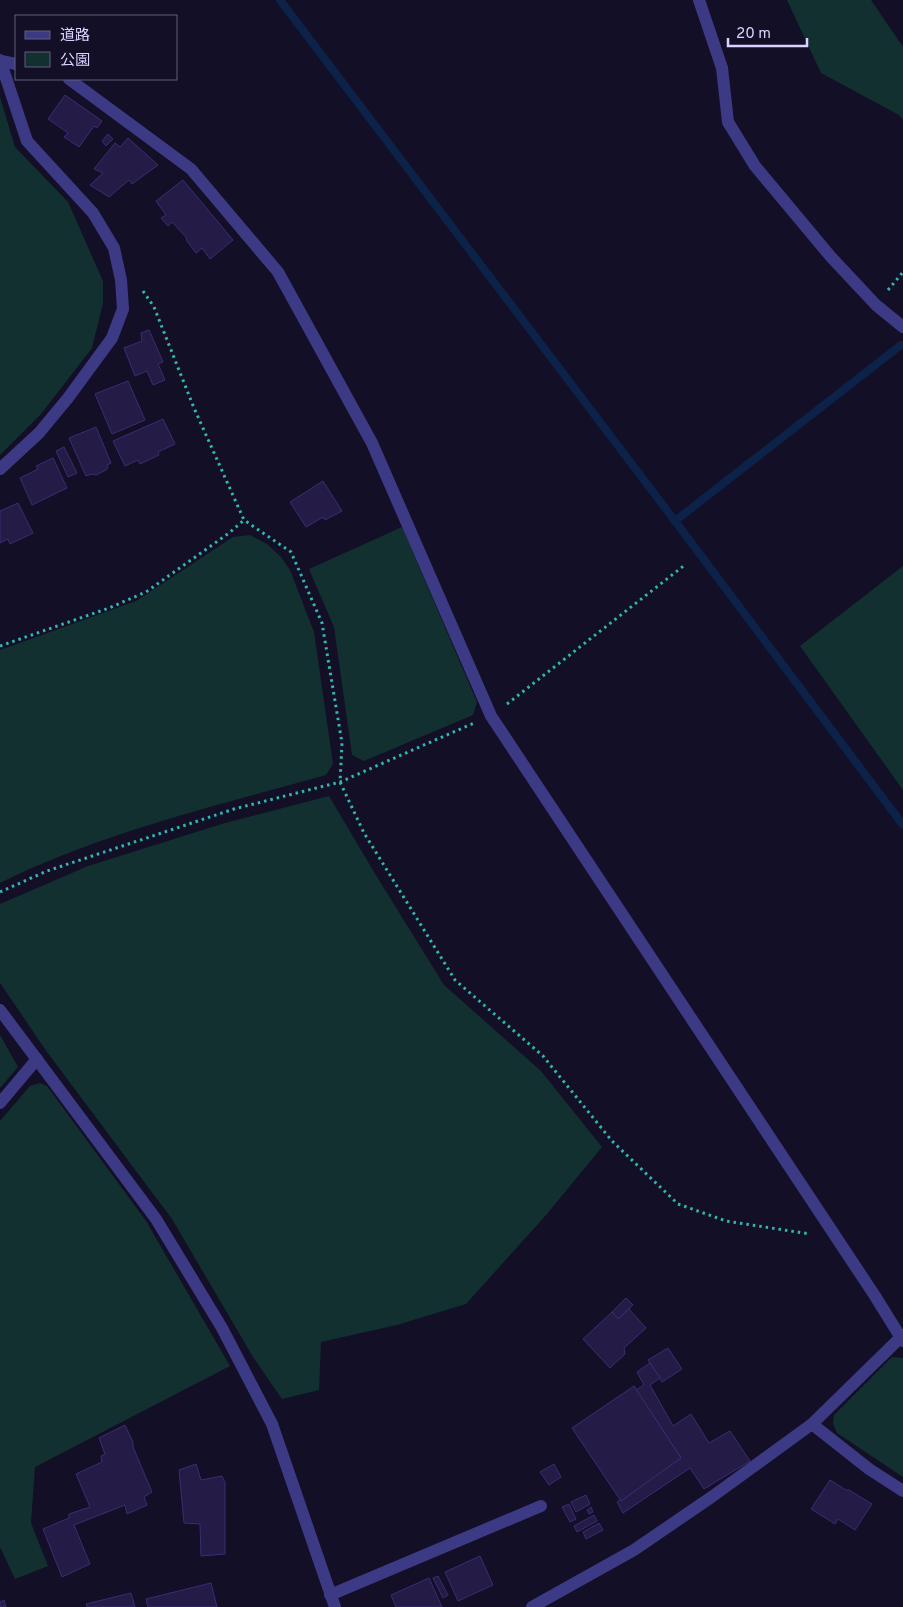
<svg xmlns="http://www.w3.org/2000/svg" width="903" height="1607" font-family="Overpass,'Noto Sans JP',sans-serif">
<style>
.green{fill:#12302f}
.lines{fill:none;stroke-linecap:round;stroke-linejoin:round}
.stream{stroke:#0c2248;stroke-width:8}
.building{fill:#241b47;stroke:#3b2d73}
.path{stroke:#2fb8b0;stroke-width:3;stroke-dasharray:2.5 4;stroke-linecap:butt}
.lane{stroke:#3d3a85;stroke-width:12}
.street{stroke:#3d3a85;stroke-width:12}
</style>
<rect width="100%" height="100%" fill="#130f26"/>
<!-- green -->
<g class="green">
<path d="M 787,0 L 871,0 L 903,47 L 903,120 L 899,115 L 821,73 Z"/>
<path d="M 0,97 L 15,147 L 68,202 L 103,281 L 103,303 L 92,348 L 41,414 L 0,455 Z"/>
<path d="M 402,527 L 477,702 L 473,715 L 364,761 L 352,755 L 334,627 L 309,569 Z"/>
<path d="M 250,535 L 267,544 L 281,557 L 290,570 L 314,632 L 333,764 L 326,775 C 216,806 103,832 0,883 L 0,650 L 136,601 L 233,537 Z"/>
<path d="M 903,566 L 903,790 L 800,646 Z"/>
<path d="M 329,796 L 374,872 L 444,985 L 541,1071 L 602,1147 L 547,1214 L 466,1304 L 397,1325 L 321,1342 L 319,1390 L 282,1399 L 253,1357 L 172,1219 L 47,1052 L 0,983 L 0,904 L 88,866 L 225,823 Z"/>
<path d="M 0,1035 L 18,1067 L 0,1088 Z"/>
<path d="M 40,1083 L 47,1086 L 146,1221 L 230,1366 L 35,1467 L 31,1523 L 48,1566 L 15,1579 L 0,1547 L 0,1121 L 30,1086 Z"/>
<path d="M 892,1357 L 903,1358 L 903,1477 L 837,1433 L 833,1423 L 834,1415 Z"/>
</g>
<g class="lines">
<!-- stream -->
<g class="stream">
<path d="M 280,0 L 675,521 L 903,825"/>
<path d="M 675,521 L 901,345"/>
</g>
</g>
<!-- building -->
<g class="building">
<path d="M 65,95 L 102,121 L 97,128 L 94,126 L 79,147 L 64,137 L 68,133 L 48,119 Z"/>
<path d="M 108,134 L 113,139 L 106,146 L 102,141 Z"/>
<path d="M 128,138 L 158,165 L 132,184 L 129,180 L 109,197 L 90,185 L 103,173 L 94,169 L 115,143 L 120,147 Z"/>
<path d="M 183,180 L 233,240 L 210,259 L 202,248 L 196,253 L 187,241 L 186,237 L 172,222 L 168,226 L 161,218 L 166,215 L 156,201 Z"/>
<path d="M 149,330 L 163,362 L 158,364 L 165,380 L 153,385 L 147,371 L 135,376 L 124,348 L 142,341 L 141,333 Z"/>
<path d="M 128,381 L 145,420 L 112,434 L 95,394 Z"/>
<path d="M 163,419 L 175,444 L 158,452 L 159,455 L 140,464 L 138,460 L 125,466 L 113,441 Z"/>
<path d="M 96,427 L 111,463 L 107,465 L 108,467 L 106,470 L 96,475 L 92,474 L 86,476 L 69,438 Z"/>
<path d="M 64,447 L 77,473 L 68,477 L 56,451 Z"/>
<path d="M 53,458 L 67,488 L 32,505 L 20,478 L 38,469 L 36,466 Z"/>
<path d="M 323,481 L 342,511 L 325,520 L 323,517 L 306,527 L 290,502 Z"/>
<path d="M 18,503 L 33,533 L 10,544 L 8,539 L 0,543 L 0,511 Z"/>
<path d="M 626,1298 L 633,1305 L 618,1319 L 612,1312 Z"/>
<path d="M 629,1309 L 646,1328 L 624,1348 L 625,1354 L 610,1368 L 583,1339 L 612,1312 L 618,1319 Z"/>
<path d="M 668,1348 L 682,1369 L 662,1382 L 648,1360 Z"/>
<path d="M 650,1363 L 660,1378 L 650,1385 L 673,1426 L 691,1414 L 709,1443 L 730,1431 L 750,1461 L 704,1489 L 690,1468 L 623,1513 L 617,1502 L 681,1458 L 636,1390 L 644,1385 L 637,1372 Z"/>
<path d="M 634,1386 L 681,1458 L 621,1501 L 572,1428 Z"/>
<path d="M 125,1425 L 133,1442 L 133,1447 L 152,1492 L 144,1497 L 147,1505 L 127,1514 L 125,1505 L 74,1525 L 90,1564 L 62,1577 L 43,1529 L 69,1518 L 69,1514 L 90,1507 L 76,1474 L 102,1462 L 101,1456 L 105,1454 L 99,1438 Z"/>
<path d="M 196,1464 L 201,1480 L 222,1476 L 225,1483 L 225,1554 L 201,1556 L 200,1524 L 184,1523 L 179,1470 Z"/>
<path d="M 554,1464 L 561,1477 L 549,1485 L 540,1472 Z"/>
<path d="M 830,1480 L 846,1490 L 849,1490 L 872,1504 L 855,1530 L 838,1519 L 835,1524 L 811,1509 Z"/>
<path d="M 586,1495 L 590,1504 L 576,1512 L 571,1502 Z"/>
<path d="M 569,1504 L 576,1519 L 570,1522 L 562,1507 Z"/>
<path d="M 591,1507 L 593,1512 L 589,1514 L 587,1510 Z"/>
<path d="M 594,1515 L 597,1521 L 577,1532 L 574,1526 Z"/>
<path d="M 599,1523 L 603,1530 L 586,1539 L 583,1532 Z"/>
<path d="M 480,1556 L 493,1585 L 458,1601 L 445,1572 Z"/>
<path d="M 438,1576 L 448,1595 L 443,1598 L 433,1578 Z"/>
<path d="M 429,1578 L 442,1607 L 396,1607 L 391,1595 Z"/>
<path d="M 211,1583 L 217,1607 L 148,1607 L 146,1599 Z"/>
<path d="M 131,1593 L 135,1607 L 87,1607 L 86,1604 Z"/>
<path d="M 4,1600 L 6,1607 L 0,1607 L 0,1602 Z"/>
</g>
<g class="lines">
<!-- path -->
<g class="path">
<path d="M 888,290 L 903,272"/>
<path d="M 143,291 L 154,307 L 194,408 L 244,520 L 291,552 L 322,623 L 342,743 L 340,782 L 364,833 L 455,980 L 543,1056 L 612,1141 L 678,1204 L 726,1221 L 810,1234"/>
<path d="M 0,646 L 109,608 L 146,592 L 229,533 L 244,520"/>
<path d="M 507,704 L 686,564"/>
<path d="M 0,892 L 47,871 L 234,809 L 340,782 L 474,723"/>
</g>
<!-- lane -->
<path class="lane" d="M 330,1595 L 541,1506"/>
<!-- street -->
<g class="street">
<path d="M 699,0 L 722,68 L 728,122 L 755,166 L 831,257 L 876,305 L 903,327"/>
<path d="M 0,60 L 27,141 L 93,213 L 114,248 L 121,280 L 123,309 L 112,338 L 68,398 L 39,433 L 0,469"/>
<path d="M 1,61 L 16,64"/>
<path d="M 69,79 L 191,169 L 278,272 L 372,443 L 491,716 L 875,1296 L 903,1341"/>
<path d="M 0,1010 L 156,1219 L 222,1328 L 272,1424 L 335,1607"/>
<path d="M 0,1103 L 37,1059"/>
<path d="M 812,1424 L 869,1469 L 903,1491"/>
<path d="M 532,1607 L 634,1550 L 713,1496 L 812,1424 L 903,1335"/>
</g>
</g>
<!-- legend -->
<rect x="15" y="15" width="162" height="65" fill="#130f26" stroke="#625e7d"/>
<rect x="25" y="31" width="25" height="8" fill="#3d3a85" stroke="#625e7d"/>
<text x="60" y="40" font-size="15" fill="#d9d4ff">道路</text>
<rect x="25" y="52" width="25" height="15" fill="#12302f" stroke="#625e7d"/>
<text x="60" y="65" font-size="15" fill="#d9d4ff">公園</text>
<!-- scale -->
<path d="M728 38v8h79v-8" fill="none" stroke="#d9d4ff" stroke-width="2.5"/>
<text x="736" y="38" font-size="15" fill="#d9d4ff" stroke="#130f26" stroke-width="4" paint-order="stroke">20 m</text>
</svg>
